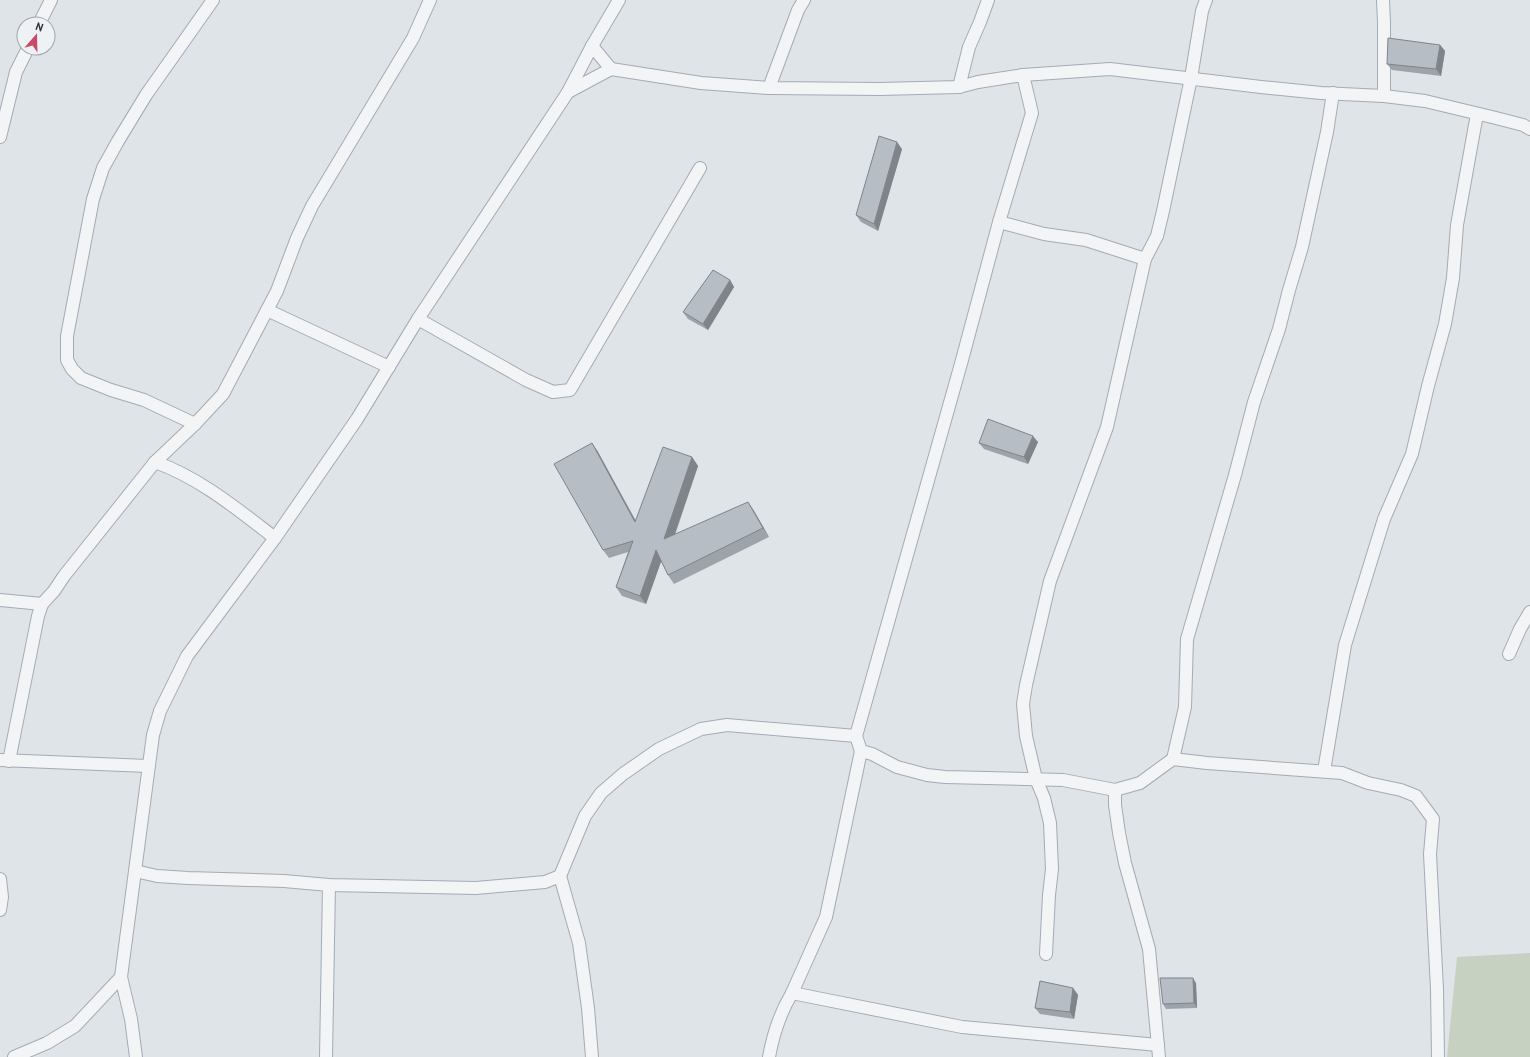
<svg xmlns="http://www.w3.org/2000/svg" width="1530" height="1057" font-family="'PT Sans',sans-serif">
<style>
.green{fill:#c7d1c1}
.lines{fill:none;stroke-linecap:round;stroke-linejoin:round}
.street-casing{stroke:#a5abb2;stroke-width:14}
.street{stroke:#f2f4f6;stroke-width:12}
.wall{fill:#9da3a9}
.shaded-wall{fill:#808489}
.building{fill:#b7bdc4;stroke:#808489}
</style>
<rect width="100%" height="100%" fill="#dfe4e8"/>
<!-- green -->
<path class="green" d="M 1530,953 L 1530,1057 L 1447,1057 L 1457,957 Z"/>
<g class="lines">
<defs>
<g id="street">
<path d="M 1383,0 L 1384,22 L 1384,96"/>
<path d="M 39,24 L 51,0"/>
<path d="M 592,46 L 611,69"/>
<path d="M 1023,75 L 1110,69 L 1261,87 L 1321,93 L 1384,96 L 1425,101 L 1496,118 L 1523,125 L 1530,129"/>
<path d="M 959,87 L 969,47 L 980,22 L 988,0"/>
<path d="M 769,88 L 798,10 L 804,0"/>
<path d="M 568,92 L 611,69 L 701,83 L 769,88 L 880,89 L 959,87 L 978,82 L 1023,75 L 1032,113 L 999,222 L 962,360 L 856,736 L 861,751 L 872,754 L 897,767 L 927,775 L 945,777 L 1063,780 L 1115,790 L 1140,783 L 1173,759 L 1207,763 L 1342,773 L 1368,783 L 1401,790 L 1416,796 L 1433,819 L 1430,854 L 1437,989 L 1438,1057"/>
<path d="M 0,137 L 16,72 L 28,48"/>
<path d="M 999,222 L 1044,234 L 1086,240 L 1145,259 L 1157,236 L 1163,211 L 1191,78 L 1202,11 L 1206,0"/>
<path d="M 267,310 L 389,367"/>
<path d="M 418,319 L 526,380 L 553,392 L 570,390 L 700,168"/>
<path d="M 195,424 L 144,400 L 111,390 L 81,378 L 72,369 L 67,360 L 67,336 L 93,199 L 103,168 L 118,141 L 146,95 L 213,0"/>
<path d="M 155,462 C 200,478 237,509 275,538"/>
<path d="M 0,600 L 42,604 L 54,591 L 64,576 L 155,462 L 195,424 L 223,394 L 277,291 L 297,238 L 312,206 L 413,38 L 430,0"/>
<path d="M 1509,654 L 1520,629 L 1530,612"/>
<path d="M 1173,759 L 1185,707 L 1187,639 L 1235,475 L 1254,402 L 1279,329 L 1289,290 L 1302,247 L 1327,132 L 1333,93"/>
<path d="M 0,760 L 148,766"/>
<path d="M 9,761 L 38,616 L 42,604"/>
<path d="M 1324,771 L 1345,645 L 1384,519 L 1412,454 L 1428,386 L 1445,324 L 1453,278 L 1457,225 L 1477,114"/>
<path d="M 1115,790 L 1115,805 L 1119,833 L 1125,863 L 1149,949 L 1159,1057"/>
<path d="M 135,871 L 157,876 L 188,878 L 284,881 L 329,885 L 476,888 L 545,882 L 560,876"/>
<path d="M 0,879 L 2,897 L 0,910"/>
<path d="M 1046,954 L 1049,895 L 1052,869 L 1050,823 L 1044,798 L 1036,779 L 1026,736 L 1023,704 L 1026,685 L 1050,581 L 1107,427 L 1145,259"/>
<path d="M 121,977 L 131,1019 L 136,1057"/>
<path d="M 792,993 L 962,1027 L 1158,1045"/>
<path d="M 14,1057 L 47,1043 L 75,1026 L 121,977 L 153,735 L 160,711 L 187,656 L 275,538 L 357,419 L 418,319 L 568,92 L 592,46 L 619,0"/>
<path d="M 326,1057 L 329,885"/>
<path d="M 592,1057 L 588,1008 L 579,943 L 560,876 L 585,816 L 601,793 L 623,774 L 659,749 L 701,729 L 727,725 L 856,736"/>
<path d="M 769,1057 C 773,1035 780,1013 792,993 L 826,917 L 861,751"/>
</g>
</defs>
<!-- street casing -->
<use href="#street" class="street-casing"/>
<!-- street -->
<use href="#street" class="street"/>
</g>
<!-- wall -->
<g class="wall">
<path d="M 1440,45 L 1445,51 L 1441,76 L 1392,70 L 1387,64 Z"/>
<path d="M 902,149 L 878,231 L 861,222 L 856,215 Z"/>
<path d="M 730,280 L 734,287 L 708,330 L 688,319 L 683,312 Z"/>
<path d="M 1038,442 L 1028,464 L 984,449 L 979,443 Z"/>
<path d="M 592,443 L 598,452 L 636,521 L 692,457 L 698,466 L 675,535 L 748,502 L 754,511 L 769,537 L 674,584 L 668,575 L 661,561 L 646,604 L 622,596 L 616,587 L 628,552 L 609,558 L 603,550 Z"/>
<path d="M 1196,983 L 1197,1008 L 1166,1009 L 1163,1004 Z"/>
<path d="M 1073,988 L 1078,995 L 1074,1019 L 1040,1014 L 1035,1008 Z"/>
</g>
<!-- shaded-wall -->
<g class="shaded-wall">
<path d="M 1440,45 L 1445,51 L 1441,76 L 1436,69 Z"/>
<path d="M 897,142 L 902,149 L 878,231 L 874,224 Z"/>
<path d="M 730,280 L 734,287 L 708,330 L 703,324 Z"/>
<path d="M 1033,436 L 1038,442 L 1028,464 L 1024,457 Z"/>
<path d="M 592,443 L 598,452 L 641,531 L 635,522 Z"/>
<path d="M 692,457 L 698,466 L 670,548 L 664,539 Z"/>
<path d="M 748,502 L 754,511 L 769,537 L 763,528 Z"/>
<path d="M 656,550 L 662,559 L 646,604 L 640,596 Z"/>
<path d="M 1193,978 L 1196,983 L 1197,1008 L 1194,1003 Z"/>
<path d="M 1073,988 L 1078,995 L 1074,1019 L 1070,1012 Z"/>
</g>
<!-- building -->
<g class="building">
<path d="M 1388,38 L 1440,45 L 1436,69 L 1387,64 Z"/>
<path d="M 879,136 L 897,142 L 874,224 L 856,215 Z"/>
<path d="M 713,270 L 730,280 L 703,324 L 683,312 Z"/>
<path d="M 988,419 L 1033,436 L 1024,457 L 979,443 Z"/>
<path d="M 592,443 L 635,522 L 663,447 L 692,457 L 664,539 L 748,502 L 763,528 L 668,575 L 656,550 L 640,596 L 616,587 L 633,541 L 603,550 L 554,464 Z"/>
<path d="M 1160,978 L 1193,978 L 1194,1003 L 1163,1004 Z"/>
<path d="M 1040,981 L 1073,988 L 1070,1012 L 1035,1008 Z"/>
</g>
<!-- north arrow -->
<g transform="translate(36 36) rotate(20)"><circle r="19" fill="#eff2f5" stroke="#a0a6ac"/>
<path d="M0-3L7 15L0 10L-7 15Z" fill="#c74a6a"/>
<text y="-6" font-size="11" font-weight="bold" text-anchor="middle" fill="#29333e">N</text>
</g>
</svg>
